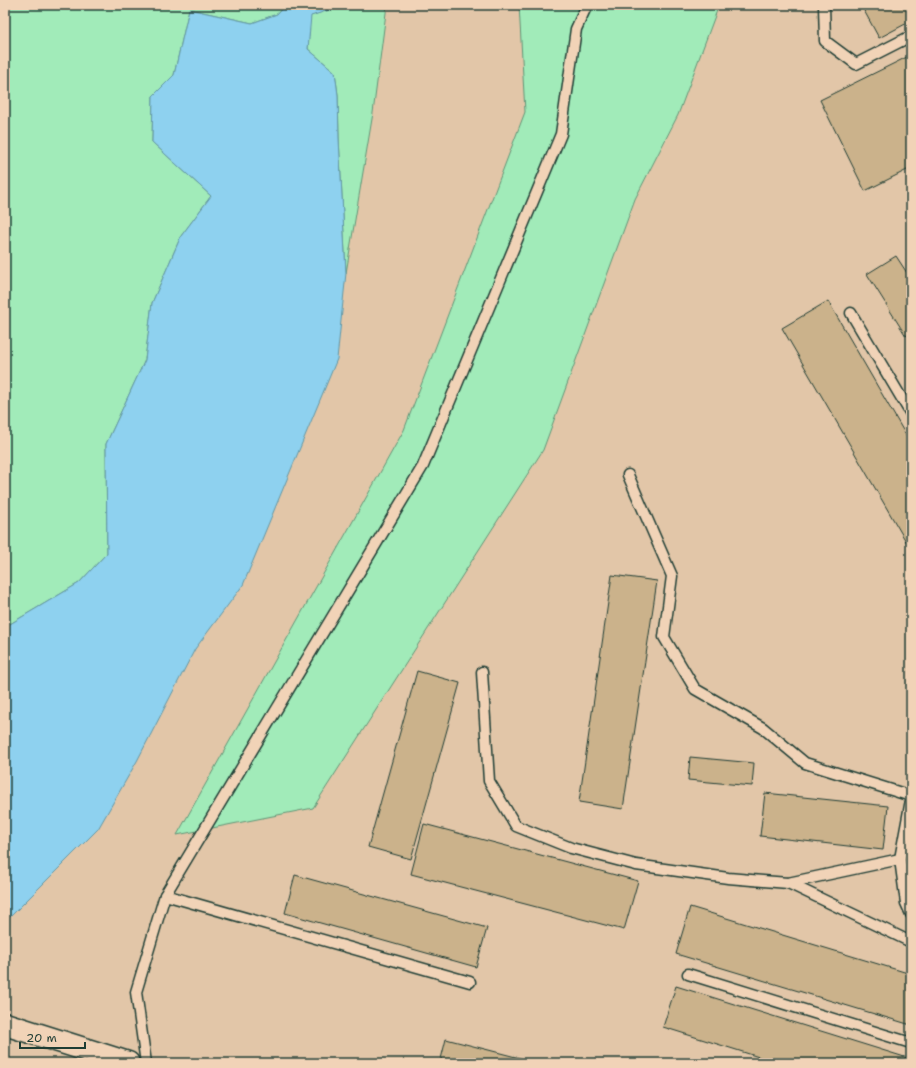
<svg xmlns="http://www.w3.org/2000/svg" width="916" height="1068" font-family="'Shantell Sans',sans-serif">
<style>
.built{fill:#e2c6a8}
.green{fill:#a1ebb9;stroke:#609476}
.water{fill:#8ed1ef;stroke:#6296a4}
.building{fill:#cbb28b;stroke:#1f3d34}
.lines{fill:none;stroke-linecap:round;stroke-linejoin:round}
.service-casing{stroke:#1f3d34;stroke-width:13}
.tertiary-casing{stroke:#1f3d34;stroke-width:25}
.service{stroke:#f1d3b7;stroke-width:10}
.tertiary{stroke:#f1d3b7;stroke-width:22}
</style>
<rect width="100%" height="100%" fill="#f1d3b7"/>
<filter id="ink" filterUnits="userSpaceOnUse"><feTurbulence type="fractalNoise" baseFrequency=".025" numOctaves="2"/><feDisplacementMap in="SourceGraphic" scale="8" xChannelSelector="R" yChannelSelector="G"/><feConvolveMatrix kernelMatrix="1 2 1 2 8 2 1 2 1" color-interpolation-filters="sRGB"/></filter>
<g filter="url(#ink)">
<!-- built -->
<path class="built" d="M 321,5 L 911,5 L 911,1063 L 8,1063 L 5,1037 L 5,877 Z"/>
<!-- green -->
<g class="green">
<path d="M 5,5 L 285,5 L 277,14 L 252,23 L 189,9 L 174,75 L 153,96 L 152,142 L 211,196 L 181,236 L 152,303 L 145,360 L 106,444 L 107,553 L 79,583 L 5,627 Z"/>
<path d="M 344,5 L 387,5 L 373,113 L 346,273 L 339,138 L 338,95 L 335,72 L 308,49 L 310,16 Z"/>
<path d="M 519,5 L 719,5 L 678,115 L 635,199 L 543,450 L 313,808 L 177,835 L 404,430 L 525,112 Z"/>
</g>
<!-- water -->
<path class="water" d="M 285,5 L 344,5 L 311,16 L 308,49 L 335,72 L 338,95 L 339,138 L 346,273 L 337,359 L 243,585 L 195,649 L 137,761 L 98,829 L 5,922 L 5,627 L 79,583 L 107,553 L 106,444 L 145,360 L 152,303 L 181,236 L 211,196 L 152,142 L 153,96 L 174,75 L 189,9 L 252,23 L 277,14 Z"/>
<!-- building -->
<g class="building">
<path d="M 861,5 L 911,5 L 911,21 L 879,38 Z"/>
<path d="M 911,55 L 911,168 L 865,191 L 820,100 Z"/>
<path d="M 896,256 L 911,279 L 911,332 L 906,336 L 867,274 Z"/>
<path d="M 828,301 L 911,444 L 911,550 L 782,328 Z"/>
<path d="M 612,575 L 657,581 L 623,809 L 579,802 Z"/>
<path d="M 417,671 L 460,683 L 411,859 L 368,847 Z"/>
<path d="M 690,757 L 754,763 L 752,786 L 688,780 Z"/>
<path d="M 765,793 L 888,806 L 883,850 L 760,836 Z"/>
<path d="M 424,824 L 638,881 L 624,930 L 411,874 Z"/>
<path d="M 295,875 L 487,928 L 476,967 L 285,913 Z"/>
<path d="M 690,907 L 911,974 L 911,1025 L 676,954 Z"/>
<path d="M 676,986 L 911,1059 L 911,1063 L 778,1063 L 663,1027 Z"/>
<path d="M 446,1039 L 539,1063 L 440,1063 Z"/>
</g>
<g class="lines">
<defs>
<g id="service">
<path d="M 824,5 L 825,41 L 856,64 L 911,36"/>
<path d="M 851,313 L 911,414"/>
<path d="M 628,475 L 672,576 L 664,637 L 695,689 L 763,728 L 805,763 L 911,796"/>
<path d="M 482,672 L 489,781 L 516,826 L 571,848 L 636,865 L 728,878 L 788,883 L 900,859"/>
<path d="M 911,800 L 900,859 L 906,903 L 911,914"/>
<path d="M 788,883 L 911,942"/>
<path d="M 165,895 L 470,982"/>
<path d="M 688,974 L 911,1043"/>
<path d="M 146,1063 L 136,992 L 165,895 L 423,466 L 561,134 L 576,29 L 587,5"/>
</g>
<path id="tertiary" d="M 5,1024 L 128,1063"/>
</defs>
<!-- service casing -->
<use href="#service" class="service-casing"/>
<!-- tertiary casing -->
<use href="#tertiary" class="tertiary-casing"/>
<!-- service -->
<use href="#service" class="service"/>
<!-- tertiary -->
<use href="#tertiary" class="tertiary"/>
</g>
</g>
<!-- margin -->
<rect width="916" height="1068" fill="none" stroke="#f1d3b7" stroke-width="20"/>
<rect x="10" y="10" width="896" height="1048" fill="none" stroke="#1f3d34" stroke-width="1.5" filter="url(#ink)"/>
<!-- scale -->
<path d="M20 1042v6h65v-6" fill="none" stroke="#1f3d34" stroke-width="2"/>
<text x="26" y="1042" font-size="12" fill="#1f3d34" stroke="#f1d3b7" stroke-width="3" paint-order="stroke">20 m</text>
</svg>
